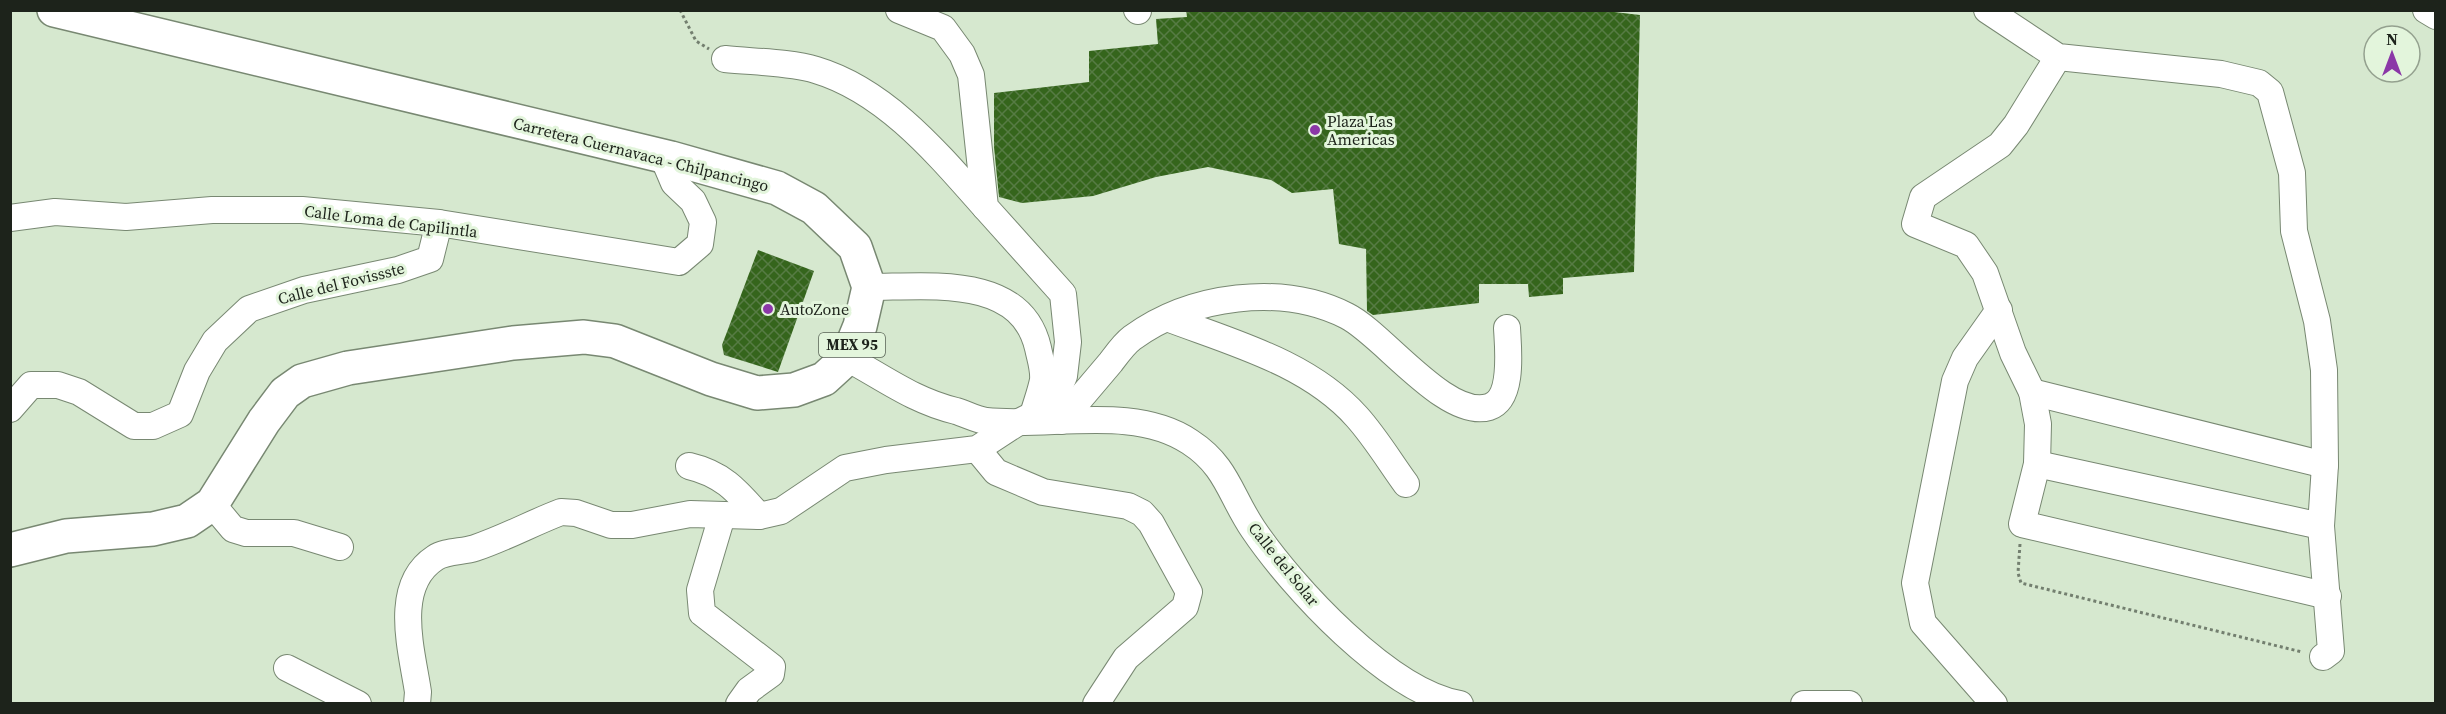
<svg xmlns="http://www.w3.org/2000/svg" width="2446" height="714" font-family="'Source Serif 4',serif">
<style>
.building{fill:url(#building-cross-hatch)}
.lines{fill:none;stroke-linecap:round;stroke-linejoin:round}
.minor-casing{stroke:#788872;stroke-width:28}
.major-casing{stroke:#788872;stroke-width:36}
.path{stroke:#737f6f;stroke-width:3;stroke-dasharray:3 3;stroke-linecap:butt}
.minor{stroke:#fff;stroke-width:26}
.major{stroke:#fff;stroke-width:33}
.poi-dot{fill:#8b38a7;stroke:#e3f5dc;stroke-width:2}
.labels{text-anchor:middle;stroke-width:6;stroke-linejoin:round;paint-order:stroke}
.shield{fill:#e3f5dc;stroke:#586255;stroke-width:1.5}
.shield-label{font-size:15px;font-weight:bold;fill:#1d231b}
.poi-label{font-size:16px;fill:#1d231b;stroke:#e3f5dc;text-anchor:start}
.street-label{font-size:16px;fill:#1d231b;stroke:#e3f5dc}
</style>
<defs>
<pattern id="building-cross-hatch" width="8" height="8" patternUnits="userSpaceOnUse" patternTransform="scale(1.5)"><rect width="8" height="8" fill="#35651c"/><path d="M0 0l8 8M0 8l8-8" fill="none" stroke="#567b44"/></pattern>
</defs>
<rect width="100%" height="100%" fill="#d6e8cf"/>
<!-- building -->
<g class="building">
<path d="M 1186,10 L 1597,10 L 1640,15 L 1634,272 L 1563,278 L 1563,294 L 1529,297 L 1528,284 L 1479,284 L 1479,303 L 1373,315 L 1367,311 L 1366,249 L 1339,244 L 1333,189 L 1292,193 L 1271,180 L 1208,167 L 1156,177 L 1093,196 L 1022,203 L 999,197 L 994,147 L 994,93 L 1089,82 L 1089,51 L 1158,44 L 1156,19 L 1187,17 Z"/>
<path d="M 758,250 L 814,271 L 778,372 L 724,355 L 722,345 Z"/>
</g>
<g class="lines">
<defs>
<g id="minor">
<path d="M 1137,10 L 1138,11"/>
<path d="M 1987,10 L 2058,57 L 2221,74 L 2259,83 L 2270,92 L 2292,173 L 2294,231 L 2317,321 L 2324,370 L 2325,465 L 2321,526 L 2331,651 L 2323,657"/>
<path d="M 2426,10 L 2436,16"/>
<path d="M 2058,57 L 2016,125 L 2000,145 L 1923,197 L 1915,224 L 1966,245 L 1985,273 L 2013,353 L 2032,392 L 2038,424 L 2037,464 L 2022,524 L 2328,596"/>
<path d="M 725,59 C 753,62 790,62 816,70 C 886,91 938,154 985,207"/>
<path d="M 10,218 L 55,212 L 126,217 L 212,210 L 302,210 L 439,223 L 679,262 L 700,244 L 703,222 L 693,201 L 674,183 L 663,157"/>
<path d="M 869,287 C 928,287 1021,274 1038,348 C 1040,358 1044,369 1043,380 C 1041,391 1036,404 1033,415"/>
<path d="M 1167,318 C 1233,343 1309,363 1357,417 C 1375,437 1390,462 1406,484"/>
<path d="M 847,358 C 884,378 914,401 956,411 C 966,414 975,419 986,421 C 1049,428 1134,404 1190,442 C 1227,466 1230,495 1253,529 C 1292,587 1389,692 1460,704"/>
<path d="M 2032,392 L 2325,465"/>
<path d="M 10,409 L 31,385 L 58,385 L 79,392 L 134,426 L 153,426 L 180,414 L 197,371 L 215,341 L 249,309 L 304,290 L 398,270 L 430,259 L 439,223"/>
<path d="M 1061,421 C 1078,401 1094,382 1111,362 C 1117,354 1124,344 1132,338 C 1191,295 1282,283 1347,316 C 1383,334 1446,420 1489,407 C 1514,399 1508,348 1507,328"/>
<path d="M 977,449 L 996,472 L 1043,492 L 1128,506 L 1142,513 L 1151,523 L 1189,592 L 1185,607 L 1126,658 L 1096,704"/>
<path d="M 2037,464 L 2321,526"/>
<path d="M 689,466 C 723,474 737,491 759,516"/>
<path d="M 212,504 L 233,529 L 246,533 L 294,533 L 340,547"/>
<path d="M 722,516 L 700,590 L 702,613 L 772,667 L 771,674 L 749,690 L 739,704"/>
<path d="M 287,668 L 358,704"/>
<path d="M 417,704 L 418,692 C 412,651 392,586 435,558 C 445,551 463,552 475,548 C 505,538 532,523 561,512 L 576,513 L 611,525 L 632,525 L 690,514 L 759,516 L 781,511 L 845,468 L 886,460 L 977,449 L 1017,423 L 1047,408 L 1055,397 L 1064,376 L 1068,342 L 1063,294 L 985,207 L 971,75 L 962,54 L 943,28 L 899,10"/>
<path d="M 1804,704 L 1849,704"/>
<path d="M 1994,704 L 1923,623 L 1915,583 L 1955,381 L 1965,358 L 1999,310"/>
</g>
<path id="major" d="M 10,550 L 66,536 L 153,529 L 187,521 L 212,504 L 264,421 L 285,393 L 302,381 L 348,368 L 513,343 L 584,337 L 615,341 L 711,379 L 757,393 L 794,390 L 824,379 L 847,358 L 860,326 L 869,287 L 855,247 L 814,208 L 777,188 L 671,158 L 54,10"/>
</defs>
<!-- minor casing -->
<use href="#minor" class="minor-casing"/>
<!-- major casing -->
<use href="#major" class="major-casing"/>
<!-- path -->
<g class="path">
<path d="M 680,10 L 696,41 L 709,49"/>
<path d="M 2020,544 L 2018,573 L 2021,583 L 2302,652"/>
</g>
<!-- minor -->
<use href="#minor" class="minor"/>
<!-- major -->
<use href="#major" class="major"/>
</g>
<!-- markers -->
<g class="poi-dot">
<circle cx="1315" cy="130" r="6"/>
<circle cx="768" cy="309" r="6"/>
</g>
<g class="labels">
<!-- shield labels -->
<rect class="shield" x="819" y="333" width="66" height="24" rx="4.5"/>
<g class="shield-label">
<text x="852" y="350">MEX 95</text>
</g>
<!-- poi labels -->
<g class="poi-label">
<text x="1327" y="127">Plaza Las<tspan x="1327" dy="18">Americas</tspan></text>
<text x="780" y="315">AutoZone</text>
</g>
<!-- street labels -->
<g class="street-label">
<text transform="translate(641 154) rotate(14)" y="6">Carretera Cuernavaca - Chilpancingo</text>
<text transform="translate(391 221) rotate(7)" y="6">Calle Loma de Capilintla</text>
<text transform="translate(341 283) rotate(-14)" y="6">Calle del Fovissste</text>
<text transform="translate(1284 564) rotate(51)" y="6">Calle del Solar</text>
</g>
</g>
<!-- border -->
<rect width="2446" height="714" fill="none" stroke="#1d231b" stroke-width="24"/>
<!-- north arrow -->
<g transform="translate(2392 54)"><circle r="28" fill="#e3f5dc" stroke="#94a18f" stroke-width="1.5"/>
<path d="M0-4.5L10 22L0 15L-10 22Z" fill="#8b38a7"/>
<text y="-9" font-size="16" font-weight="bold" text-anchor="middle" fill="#1d231b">N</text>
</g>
</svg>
